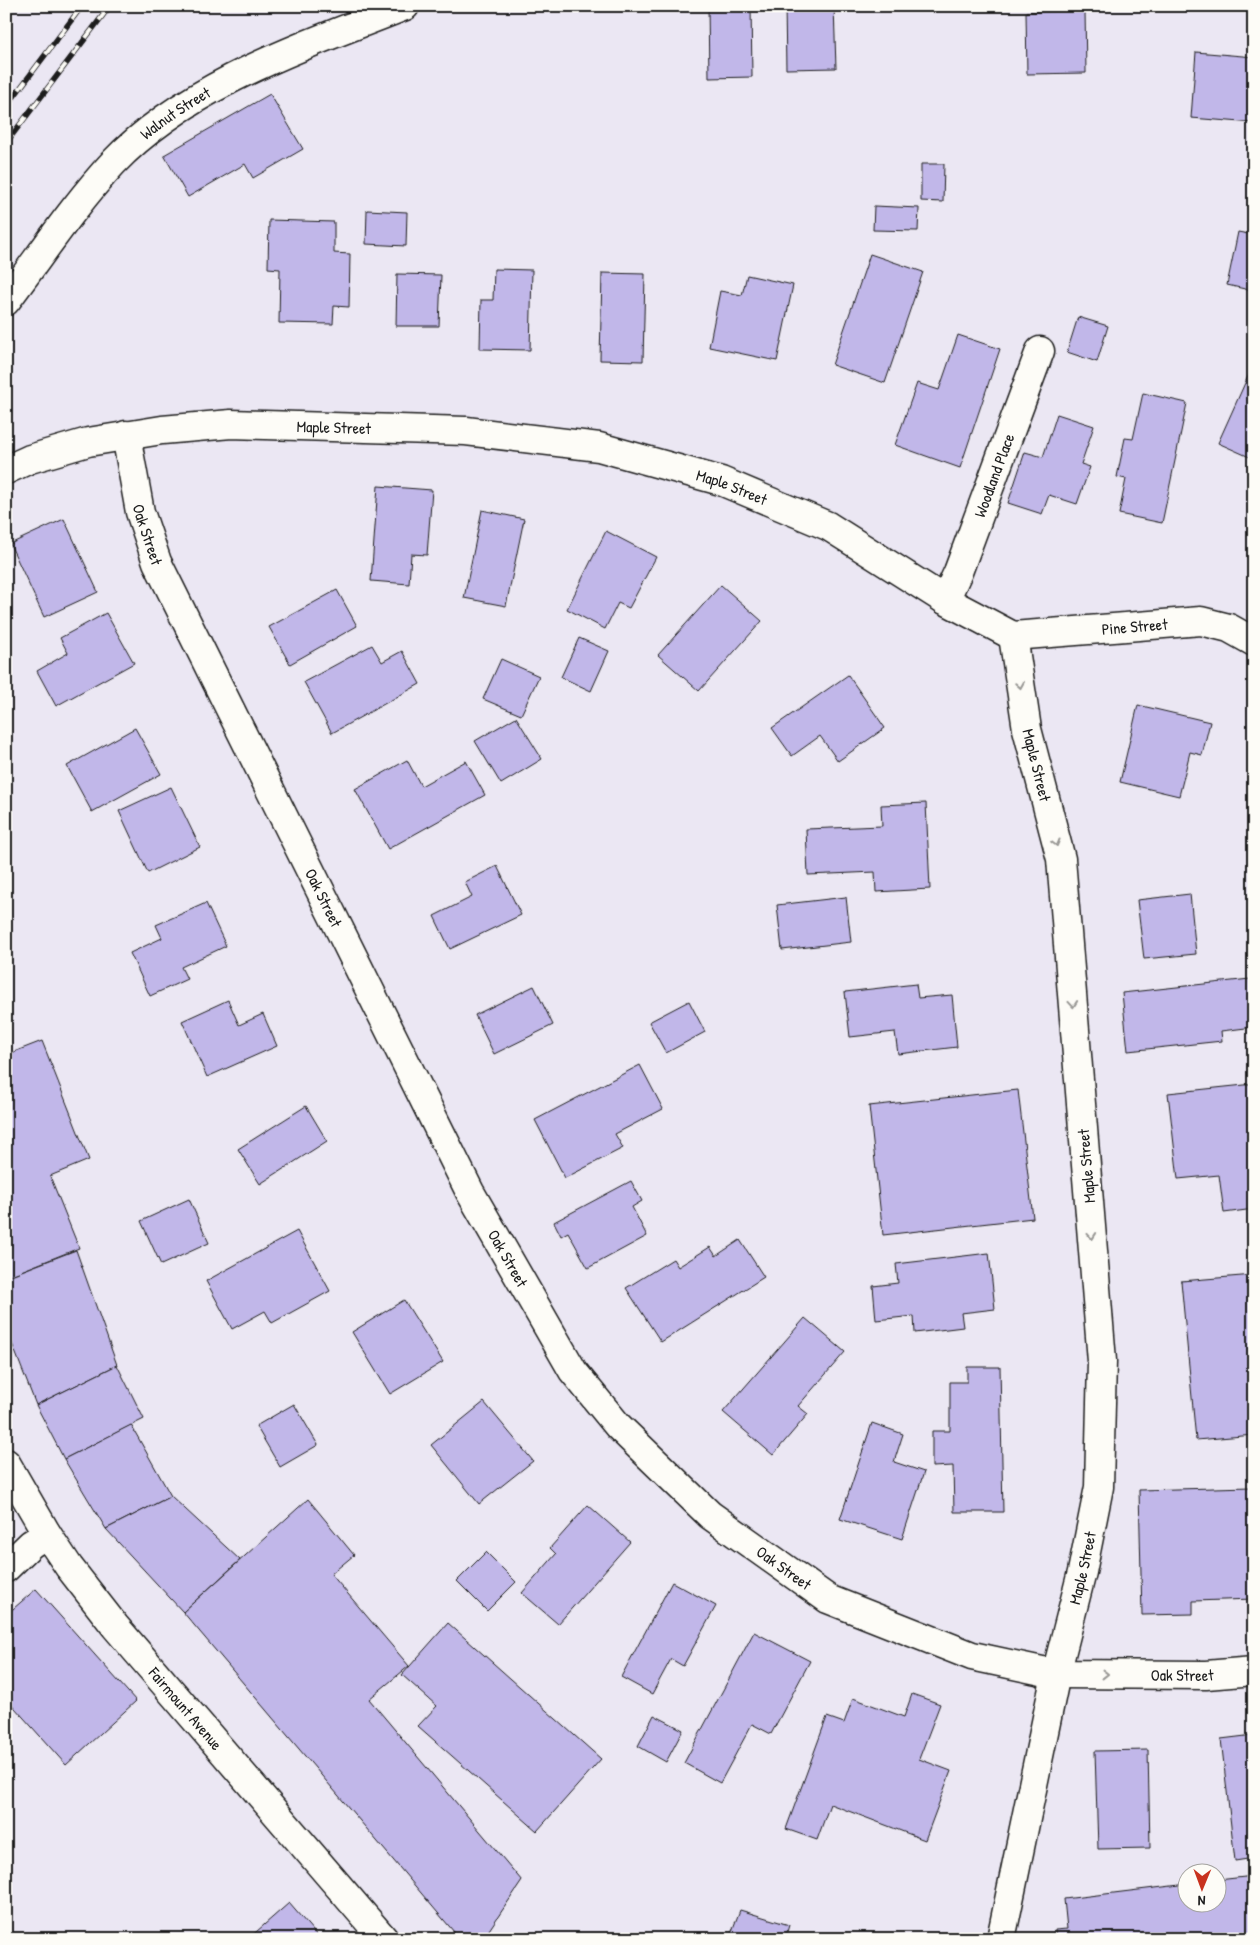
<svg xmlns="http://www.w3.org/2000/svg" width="1260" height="1945" font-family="'Patrick Hand',sans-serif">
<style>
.building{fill:#c1b7e9;stroke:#1c1c1c}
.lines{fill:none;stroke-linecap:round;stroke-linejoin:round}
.minor-casing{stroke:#1c1c1c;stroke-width:31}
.major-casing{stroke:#1c1c1c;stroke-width:31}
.minor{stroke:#fdfcf7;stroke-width:28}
.major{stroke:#fdfcf7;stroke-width:28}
.rail-casing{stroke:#1c1c1c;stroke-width:5.5}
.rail{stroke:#fdfcf7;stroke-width:4;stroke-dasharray:11;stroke-linecap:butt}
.oneway{stroke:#989794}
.labels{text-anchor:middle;stroke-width:4.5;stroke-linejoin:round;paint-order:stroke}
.street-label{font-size:16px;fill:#1c1c1c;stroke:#fdfcf7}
</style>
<rect width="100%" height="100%" fill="#ebe7f3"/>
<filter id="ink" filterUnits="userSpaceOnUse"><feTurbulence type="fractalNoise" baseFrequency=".02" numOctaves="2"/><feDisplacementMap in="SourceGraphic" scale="10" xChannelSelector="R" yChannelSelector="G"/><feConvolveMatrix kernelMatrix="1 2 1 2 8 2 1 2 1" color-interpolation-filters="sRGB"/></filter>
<g filter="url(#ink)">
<!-- building -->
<g class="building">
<path d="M 708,6 L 751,6 L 752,77 L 709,78 Z"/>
<path d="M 785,6 L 834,6 L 836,68 L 786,69 Z"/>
<path d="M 1085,11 L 1086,73 L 1027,74 L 1026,12 Z"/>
<path d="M 1196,52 L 1254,57 L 1254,123 L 1191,118 Z"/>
<path d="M 270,94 L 303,149 L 253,178 L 245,164 L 188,197 L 164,155 Z"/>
<path d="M 921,164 L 944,164 L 943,202 L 921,201 Z"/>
<path d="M 874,206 L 919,208 L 918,231 L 873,230 Z"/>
<path d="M 367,210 L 407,212 L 406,246 L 366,244 Z"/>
<path d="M 269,220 L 334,222 L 334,253 L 350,254 L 349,307 L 334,306 L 333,324 L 279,323 L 280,269 L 268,268 Z"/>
<path d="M 1238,232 L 1254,235 L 1254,291 L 1227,285 Z"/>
<path d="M 870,254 L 923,272 L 885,383 L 832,365 Z"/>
<path d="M 494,269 L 532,270 L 530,350 L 480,349 L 481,300 L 493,300 Z"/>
<path d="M 602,273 L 645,274 L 643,361 L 600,360 Z"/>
<path d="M 397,274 L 441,275 L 439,326 L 396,326 Z"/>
<path d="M 747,275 L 793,285 L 777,361 L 709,347 L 720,291 L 742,295 Z"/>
<path d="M 1078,317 L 1108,326 L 1097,362 L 1067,352 Z"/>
<path d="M 958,335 L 1000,349 L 960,468 L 895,445 L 917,383 L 939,390 Z"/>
<path d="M 1254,363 L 1254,459 L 1218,443 Z"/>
<path d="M 1143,393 L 1187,403 L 1162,523 L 1119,514 L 1126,479 L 1117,477 L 1125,438 L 1133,439 Z"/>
<path d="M 1057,414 L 1094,426 L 1081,464 L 1090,467 L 1077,504 L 1049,495 L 1042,514 L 1008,503 L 1025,452 L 1043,457 Z"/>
<path d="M 378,486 L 432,490 L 427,555 L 411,554 L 409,584 L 371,581 Z"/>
<path d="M 482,510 L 524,519 L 506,606 L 464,598 Z"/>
<path d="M 64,519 L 98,592 L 44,617 L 10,544 Z"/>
<path d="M 606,531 L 656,557 L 629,608 L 618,603 L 605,629 L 567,609 Z"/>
<path d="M 721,585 L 762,621 L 699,691 L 658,655 Z"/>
<path d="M 337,590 L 357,626 L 290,664 L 269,627 Z"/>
<path d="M 106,613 L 134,663 L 56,706 L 37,671 L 68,653 L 60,638 Z"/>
<path d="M 579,638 L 609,651 L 591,691 L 561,677 Z"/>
<path d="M 372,645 L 382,662 L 402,651 L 420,684 L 332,733 L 304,682 Z"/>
<path d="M 501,659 L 539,676 L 521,715 L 483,699 Z"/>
<path d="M 848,675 L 885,728 L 838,761 L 820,736 L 792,756 L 772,728 Z"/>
<path d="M 1138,705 L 1210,722 L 1202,755 L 1190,752 L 1179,796 L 1120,782 Z"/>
<path d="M 516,717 L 542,759 L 501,784 L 475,741 Z"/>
<path d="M 135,728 L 161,774 L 92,812 L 67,766 Z"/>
<path d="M 407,760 L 421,786 L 466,761 L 485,795 L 388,849 L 355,789 Z"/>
<path d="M 171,787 L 200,847 L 148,873 L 119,811 Z"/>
<path d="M 926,803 L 930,889 L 876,892 L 875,872 L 808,875 L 806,829 L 882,826 L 881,805 Z"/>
<path d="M 497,866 L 521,915 L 450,949 L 434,916 L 472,897 L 465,882 Z"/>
<path d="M 1190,894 L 1196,954 L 1144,959 L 1137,900 Z"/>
<path d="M 846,897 L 851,942 L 782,950 L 777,905 Z"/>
<path d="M 206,903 L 226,946 L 181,967 L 187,979 L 150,996 L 130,953 L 162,938 L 156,925 Z"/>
<path d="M 1250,979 L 1254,1027 L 1221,1031 L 1222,1041 L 1128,1051 L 1122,993 Z"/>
<path d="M 916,984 L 918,998 L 952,995 L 957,1047 L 898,1054 L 895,1032 L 850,1037 L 845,992 Z"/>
<path d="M 534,986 L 553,1025 L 494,1054 L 475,1015 Z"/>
<path d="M 228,1000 L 239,1025 L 263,1014 L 277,1046 L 207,1077 L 182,1021 Z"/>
<path d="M 689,1001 L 705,1032 L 666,1053 L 649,1022 Z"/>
<path d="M 42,1041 L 89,1160 L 50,1176 L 79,1248 L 6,1277 L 6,1055 Z"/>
<path d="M 640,1065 L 663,1109 L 615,1134 L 623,1148 L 565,1178 L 535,1120 Z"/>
<path d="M 1254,1084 L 1254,1209 L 1224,1213 L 1219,1175 L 1178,1179 L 1168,1093 Z"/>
<path d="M 1018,1090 L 1033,1218 L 883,1235 L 869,1106 Z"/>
<path d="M 306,1106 L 327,1141 L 260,1184 L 238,1149 Z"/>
<path d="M 631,1181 L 642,1201 L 632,1207 L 647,1236 L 588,1268 L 568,1232 L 561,1236 L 554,1222 Z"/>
<path d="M 189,1199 L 209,1243 L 161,1265 L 141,1221 Z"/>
<path d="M 297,1231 L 330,1291 L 272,1323 L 265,1311 L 232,1329 L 206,1281 Z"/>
<path d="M 740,1240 L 764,1277 L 661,1342 L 626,1288 L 673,1259 L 678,1267 L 710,1247 L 716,1256 Z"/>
<path d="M 76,1250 L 117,1365 L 36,1405 L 6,1328 L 6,1277 Z"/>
<path d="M 989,1253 L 995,1309 L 961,1313 L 963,1327 L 915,1333 L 914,1316 L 876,1320 L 873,1286 L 898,1283 L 896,1264 Z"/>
<path d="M 1254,1275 L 1254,1435 L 1196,1440 L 1181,1281 Z"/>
<path d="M 404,1300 L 443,1362 L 390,1394 L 352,1332 Z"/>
<path d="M 805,1318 L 845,1352 L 798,1406 L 808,1414 L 773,1455 L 723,1412 Z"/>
<path d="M 117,1365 L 144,1419 L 64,1459 L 36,1405 Z"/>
<path d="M 967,1367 L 1000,1367 L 1003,1512 L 954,1512 L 953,1466 L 932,1467 L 932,1431 L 950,1431 L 950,1382 L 967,1382 Z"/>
<path d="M 484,1402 L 533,1461 L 479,1504 L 431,1445 Z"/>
<path d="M 294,1404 L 318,1445 L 280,1467 L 256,1426 Z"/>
<path d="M 872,1423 L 903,1434 L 894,1462 L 924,1472 L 902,1539 L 840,1519 Z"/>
<path d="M 131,1425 L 171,1496 L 106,1529 L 64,1459 Z"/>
<path d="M 1251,1467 L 1254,1467 L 1254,1599 L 1193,1601 L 1193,1614 L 1142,1615 L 1139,1490 L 1251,1487 Z"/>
<path d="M 171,1496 L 240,1560 L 183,1612 L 106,1529 Z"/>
<path d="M 308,1499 L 354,1555 L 331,1574 L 409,1666 L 369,1699 L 522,1881 L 483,1939 L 460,1939 L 183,1612 Z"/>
<path d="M 588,1505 L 630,1542 L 558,1624 L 522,1593 L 556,1554 L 550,1548 Z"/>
<path d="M 486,1552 L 516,1582 L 487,1611 L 457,1581 Z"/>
<path d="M 672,1582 L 716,1606 L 683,1666 L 671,1659 L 652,1694 L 621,1677 Z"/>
<path d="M 36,1589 L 136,1701 L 66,1765 L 6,1698 L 6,1615 Z"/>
<path d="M 448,1623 L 601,1759 L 537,1831 L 418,1726 L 437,1706 L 402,1675 Z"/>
<path d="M 754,1632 L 810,1661 L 771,1734 L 752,1724 L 720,1783 L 684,1763 Z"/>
<path d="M 912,1694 L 940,1704 L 919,1759 L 951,1771 L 925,1840 L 830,1804 L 817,1840 L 786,1829 L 827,1717 L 844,1723 L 853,1698 L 904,1717 Z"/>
<path d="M 654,1715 L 683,1730 L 666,1762 L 638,1746 Z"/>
<path d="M 1254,1735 L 1254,1858 L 1235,1861 L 1221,1739 Z"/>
<path d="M 1148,1750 L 1150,1848 L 1098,1849 L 1095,1751 Z"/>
<path d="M 1254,1876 L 1254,1939 L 1056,1939 L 1055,1930 L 1067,1929 L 1064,1899 L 1188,1884 L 1188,1902 L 1218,1902 L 1218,1880 Z"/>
<path d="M 289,1903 L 320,1939 L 248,1939 Z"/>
<path d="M 740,1910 L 789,1925 L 785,1939 L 729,1939 Z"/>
</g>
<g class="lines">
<defs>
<g id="minor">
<path id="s1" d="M 6,301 C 41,255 74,205 113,163 C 188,84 306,45 405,6"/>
<path id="s2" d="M 126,435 L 140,512 L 157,562 L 470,1192 L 573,1371 L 618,1426 L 710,1515 L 828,1599 L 972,1656 L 1056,1674 L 1206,1675 L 1254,1671"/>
<path id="s3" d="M 6,470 L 30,459 L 88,442 L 162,430 L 231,424 L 466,431 L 599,447 L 721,481 L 828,526 L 945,600 L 1013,636"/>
<path id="s4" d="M 945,600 L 958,572 L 1040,351"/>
<path id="s5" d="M 1013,636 L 1201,621 L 1229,628 L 1254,642"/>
<path d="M 6,1568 L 31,1544 L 47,1534"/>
<path id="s6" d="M 1001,1939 L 1056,1674 L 1082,1572 L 1099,1487 L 1102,1361 L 1061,859 L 1027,729 L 1013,636"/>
</g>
<g id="major">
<path id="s7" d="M 6,1463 L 47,1534 L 69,1567 L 115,1626 L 384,1939"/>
</g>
</defs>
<!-- minor casing -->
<use href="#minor" class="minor-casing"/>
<!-- major casing -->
<use href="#major" class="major-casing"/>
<!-- minor -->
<use href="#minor" class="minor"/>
<!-- major -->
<use href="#major" class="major"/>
<defs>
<g id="rail">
<path d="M 6,107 L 82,6"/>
<path d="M 6,143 L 110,6"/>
</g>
</defs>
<!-- rail casing -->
<use href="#rail" class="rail-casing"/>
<!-- rail -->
<use href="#rail" class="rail"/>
</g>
<!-- one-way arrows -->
<defs><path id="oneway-chevron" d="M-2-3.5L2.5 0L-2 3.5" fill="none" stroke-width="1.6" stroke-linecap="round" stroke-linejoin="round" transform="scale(1.25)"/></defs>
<g class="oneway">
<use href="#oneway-chevron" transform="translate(1020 685) rotate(81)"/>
<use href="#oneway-chevron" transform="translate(1056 843) rotate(75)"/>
<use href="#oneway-chevron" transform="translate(1073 1004) rotate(85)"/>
<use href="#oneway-chevron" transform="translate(1092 1236) rotate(85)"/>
<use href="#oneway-chevron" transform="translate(1105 1674)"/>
</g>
</g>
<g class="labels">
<!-- street labels -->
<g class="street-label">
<text dy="6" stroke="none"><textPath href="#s1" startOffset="255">Walnut Street</textPath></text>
<text dy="6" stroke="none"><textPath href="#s3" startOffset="334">Maple Street</textPath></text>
<text dy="6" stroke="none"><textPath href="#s4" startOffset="134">Woodland Place</textPath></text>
<text dy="6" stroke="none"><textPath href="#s3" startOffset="739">Maple Street</textPath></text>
<text dy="6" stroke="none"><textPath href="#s2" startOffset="102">Oak Street</textPath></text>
<text dy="6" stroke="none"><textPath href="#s5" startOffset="122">Pine Street</textPath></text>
<text transform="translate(1037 765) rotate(76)" y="6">Maple Street</text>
<text dy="6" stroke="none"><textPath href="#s2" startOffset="506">Oak Street</textPath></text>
<text transform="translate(1086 1166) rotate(-95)" y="6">Maple Street</text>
<text dy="6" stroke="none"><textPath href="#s2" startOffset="911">Oak Street</textPath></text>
<text dy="6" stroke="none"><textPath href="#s2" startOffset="1331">Oak Street</textPath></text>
<text dy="6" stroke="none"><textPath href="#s6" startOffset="380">Maple Street</textPath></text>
<text dy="6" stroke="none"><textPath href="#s2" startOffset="1752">Oak Street</textPath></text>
<text dy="6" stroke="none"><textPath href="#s7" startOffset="305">Fairmount Avenue</textPath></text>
</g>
</g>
<!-- margin -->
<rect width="1260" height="1945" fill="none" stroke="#fdfcf7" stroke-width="25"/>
<rect x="12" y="12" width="1235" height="1920" fill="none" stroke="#1c1c1c" stroke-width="2" filter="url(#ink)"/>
<!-- north arrow -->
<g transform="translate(1202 1888) rotate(181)"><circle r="24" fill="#fdfcf7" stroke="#a3a29f"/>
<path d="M0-4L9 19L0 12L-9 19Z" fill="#c8321e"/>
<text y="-8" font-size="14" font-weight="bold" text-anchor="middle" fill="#1c1c1c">N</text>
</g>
</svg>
